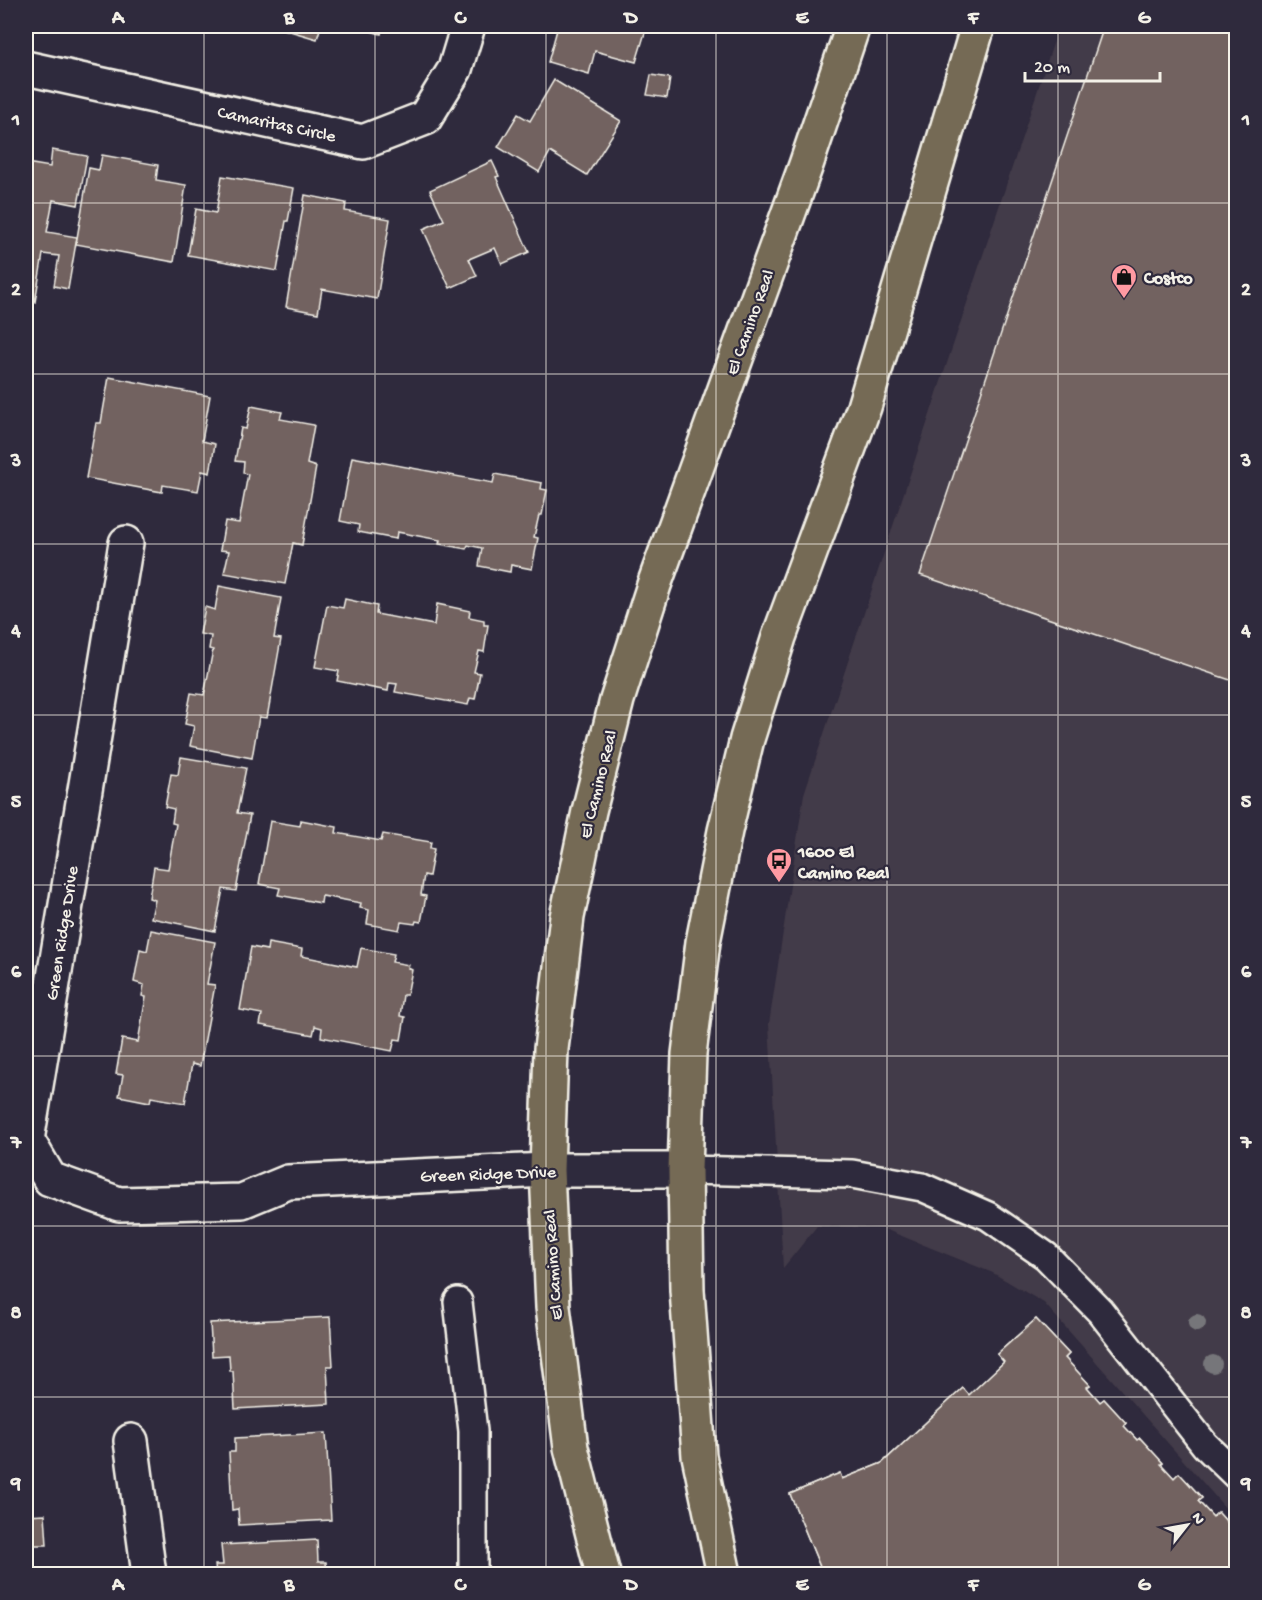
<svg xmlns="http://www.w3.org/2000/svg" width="1262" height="1600" font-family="'Gochi Hand',sans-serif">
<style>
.built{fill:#433b48}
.building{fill:#726260;stroke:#f4f1e8;stroke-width:1.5}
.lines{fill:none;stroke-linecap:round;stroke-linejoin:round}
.service-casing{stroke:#f4f1e8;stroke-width:32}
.minor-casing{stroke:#f4f1e8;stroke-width:38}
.primary-casing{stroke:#f4f1e8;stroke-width:38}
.service{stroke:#2f2a3d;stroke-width:27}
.minor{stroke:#2f2a3d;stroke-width:33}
.primary{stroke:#756a55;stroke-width:33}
.tree{fill:#76767a}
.grid{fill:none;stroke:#f4f1e8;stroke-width:1.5;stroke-opacity:0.55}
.labels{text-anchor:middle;stroke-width:4.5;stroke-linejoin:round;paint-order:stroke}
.street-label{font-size:18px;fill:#f4f1e8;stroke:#2f2a3d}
.poi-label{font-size:18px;font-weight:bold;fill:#f4f1e8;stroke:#2f2a3d;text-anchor:start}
.neatline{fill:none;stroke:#f4f1e8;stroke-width:2}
.grid-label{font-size:20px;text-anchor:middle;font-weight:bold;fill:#f4f1e8}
</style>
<rect width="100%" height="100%" fill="#2f2a3d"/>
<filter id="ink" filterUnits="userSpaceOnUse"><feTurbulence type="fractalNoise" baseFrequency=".0167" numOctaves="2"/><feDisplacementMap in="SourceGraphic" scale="12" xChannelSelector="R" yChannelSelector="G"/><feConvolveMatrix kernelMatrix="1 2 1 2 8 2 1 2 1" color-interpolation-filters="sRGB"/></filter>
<g filter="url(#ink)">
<!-- built -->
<path class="built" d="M 1059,26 L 1236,26 L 1236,1520 L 1044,1303 L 993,1273 L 882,1228 L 817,1226 L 783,1268 L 769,1024 L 804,794 Z"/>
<!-- building -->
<g class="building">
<path d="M 284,26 L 321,26 L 317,39 L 283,29 Z"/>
<path d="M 352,26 L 383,26 L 381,34 Z"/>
<path d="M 558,26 L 647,26 L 636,62 L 595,51 L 589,74 L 548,62 Z"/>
<path d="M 1104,26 L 1236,26 L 1236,682 L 920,575 Z"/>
<path d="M 651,75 L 670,78 L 667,98 L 647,95 Z"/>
<path d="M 554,80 L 621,121 L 587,175 L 550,152 L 539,172 L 498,147 L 518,114 L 530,121 Z"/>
<path d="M 52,150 L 87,156 L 78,205 L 53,200 L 47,232 L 77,237 L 68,289 L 54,286 L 59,256 L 43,254 L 35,302 L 26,300 L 26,163 L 50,167 Z"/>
<path d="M 102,155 L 158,165 L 156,180 L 186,185 L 174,262 L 76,244 L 89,168 L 99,170 Z"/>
<path d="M 492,161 L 499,176 L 496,177 L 529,252 L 502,264 L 495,248 L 469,259 L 477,276 L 450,288 L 423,229 L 444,220 L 430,190 Z"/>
<path d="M 222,176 L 294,188 L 288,221 L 286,221 L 277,271 L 188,255 L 196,209 L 216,213 Z"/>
<path d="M 305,195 L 346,203 L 345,211 L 390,219 L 377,299 L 322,289 L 318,313 L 286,307 Z"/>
<path d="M 109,377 L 210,396 L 202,441 L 215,444 L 210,473 L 202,471 L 198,491 L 163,485 L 162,492 L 86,478 L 96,423 L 101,423 Z"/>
<path d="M 251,406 L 282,412 L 280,419 L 314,425 L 307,464 L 316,467 L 302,545 L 293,543 L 285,584 L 224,573 L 229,551 L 220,550 L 225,521 L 239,523 L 248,474 L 243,473 L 244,462 L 235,461 L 241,428 L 246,429 Z"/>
<path d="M 352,457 L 493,483 L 495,474 L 542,483 L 541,489 L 547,490 L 542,515 L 539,515 L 534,537 L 538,538 L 532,569 L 511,565 L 510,572 L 479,566 L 482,548 L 468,545 L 466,549 L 439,544 L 440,540 L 397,532 L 396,539 L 358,532 L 359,525 L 340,521 Z"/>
<path d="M 219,586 L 281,598 L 274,638 L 281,639 L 267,718 L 259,717 L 252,758 L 190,746 L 194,726 L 185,724 L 191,693 L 204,695 L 213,650 L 209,649 L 211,636 L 200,634 L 205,607 L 215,610 Z"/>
<path d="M 345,599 L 377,606 L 376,614 L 434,625 L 437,604 L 470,611 L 469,617 L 484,620 L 484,625 L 488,625 L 484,652 L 479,651 L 474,672 L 480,673 L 475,699 L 470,698 L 468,705 L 395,692 L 397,684 L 389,683 L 388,691 L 337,681 L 339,671 L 315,667 L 327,605 L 343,608 Z"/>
<path d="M 181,757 L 246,768 L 237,813 L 250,815 L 236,891 L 223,889 L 215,931 L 151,918 L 155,900 L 149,898 L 154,867 L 168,869 L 176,824 L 172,823 L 174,809 L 165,807 L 171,774 L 178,775 Z"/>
<path d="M 301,820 L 337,827 L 336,833 L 381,841 L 383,834 L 431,842 L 430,848 L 434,849 L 429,876 L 424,875 L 421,895 L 426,896 L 421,922 L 416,921 L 415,924 L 401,922 L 399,930 L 367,924 L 369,910 L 360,908 L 361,903 L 322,896 L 321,903 L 278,895 L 280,888 L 259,884 L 270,821 L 300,826 Z"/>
<path d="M 151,930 L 215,942 L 207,984 L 215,985 L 200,1066 L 192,1064 L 185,1103 L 151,1097 L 150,1102 L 119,1096 L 123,1075 L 116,1074 L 122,1039 L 138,1042 L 146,997 L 142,996 L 144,985 L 134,982 L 140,949 L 147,951 Z"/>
<path d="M 268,943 L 302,949 L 301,956 L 357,967 L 361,948 L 394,954 L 392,962 L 409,965 L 408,968 L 412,970 L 407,995 L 403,995 L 400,1016 L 405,1017 L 401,1040 L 395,1039 L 392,1051 L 321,1037 L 322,1028 L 315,1026 L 313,1035 L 260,1025 L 262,1014 L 240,1010 L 251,947 L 267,950 Z"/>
<path d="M 330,1317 L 333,1366 L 327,1366 L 329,1404 L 235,1409 L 233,1371 L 230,1371 L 229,1355 L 212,1356 L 210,1323 Z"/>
<path d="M 1036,1319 L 1069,1354 L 1065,1358 L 1090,1385 L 1087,1387 L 1100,1402 L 1104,1399 L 1126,1423 L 1124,1426 L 1137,1440 L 1140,1438 L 1163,1463 L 1161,1464 L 1174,1478 L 1179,1473 L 1202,1498 L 1198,1501 L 1213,1517 L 1218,1512 L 1236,1532 L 1236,1574 L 1165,1574 L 1079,1483 L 1049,1506 L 1047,1502 L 1032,1513 L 1035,1516 L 954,1574 L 939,1574 L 932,1564 L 917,1574 L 823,1574 L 790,1494 L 840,1473 L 842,1479 L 882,1463 L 963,1388 L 969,1395 L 1004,1362 L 997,1354 Z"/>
<path d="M 1036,1319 L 1069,1354 L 1065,1358 L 1090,1385 L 1087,1387 L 1100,1402 L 1104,1399 L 1126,1423 L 1124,1426 L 1137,1440 L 1140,1438 L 1163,1463 L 1161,1464 L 1174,1478 L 1179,1473 L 1202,1498 L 1198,1501 L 1213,1517 L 1218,1512 L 1236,1532 L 1236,1574 L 823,1574 L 790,1494 L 840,1473 L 842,1479 L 882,1463 L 963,1388 L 969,1395 L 1004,1362 L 997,1354 Z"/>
<path d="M 326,1433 L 331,1520 L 239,1525 L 238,1509 L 232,1510 L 229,1452 L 235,1452 L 235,1438 Z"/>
<path d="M 45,1514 L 47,1545 L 32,1545 L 32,1559 L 26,1559 L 26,1515 Z"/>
<path d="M 317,1540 L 318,1562 L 326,1562 L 327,1574 L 216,1574 L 215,1565 L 223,1565 L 221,1545 Z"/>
</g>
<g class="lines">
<defs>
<g id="service">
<path d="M 685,1170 L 852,1174 L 922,1187 L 988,1216 L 1046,1256 L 1100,1311 L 1205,1445 L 1236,1475"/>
<path d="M 458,1302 L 473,1431 L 473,1574"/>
</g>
<g id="minor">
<path d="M 26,68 L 363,142 L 425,118 L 455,69 L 468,26"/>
<path d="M 126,543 L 27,1140 L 50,1179 L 119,1204 L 242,1201 L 288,1182 L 547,1170 L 685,1170"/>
<path d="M 131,1441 L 149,1574"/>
</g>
<g id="primary">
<path d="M 603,1574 L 571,1448 L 553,1307 L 547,1170 L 551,1049 L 567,917 L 589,811 L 617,700 L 654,585 L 806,165 L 853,26"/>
<path d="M 724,1574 L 699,1456 L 687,1290 L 685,1170 L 689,1054 L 703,942 L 725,831 L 747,739 L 779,637 L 864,407 L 978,26"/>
</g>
</defs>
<!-- service casing -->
<use href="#service" class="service-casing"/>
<!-- minor casing -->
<use href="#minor" class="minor-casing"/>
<!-- primary casing -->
<use href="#primary" class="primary-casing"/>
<!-- service -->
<use href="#service" class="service"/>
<!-- minor -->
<use href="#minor" class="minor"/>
<!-- primary -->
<use href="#primary" class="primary"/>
</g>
<!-- trees -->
<g class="tree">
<circle cx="1197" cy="1323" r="9"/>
<circle cx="1213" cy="1364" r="9"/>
</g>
</g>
<!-- grid -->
<path class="grid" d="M 204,26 L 204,1574M 375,26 L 375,1574M 546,26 L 546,1574M 716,26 L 716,1574M 887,26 L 887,1574M 1058,26 L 1058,1574M 26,203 L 1236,203M 26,374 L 1236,374M 26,544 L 1236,544M 26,715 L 1236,715M 26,885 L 1236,885M 26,1056 L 1236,1056M 26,1226 L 1236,1226M 26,1397 L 1236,1397"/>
<!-- icons -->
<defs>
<symbol id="shop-pin" viewBox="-11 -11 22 30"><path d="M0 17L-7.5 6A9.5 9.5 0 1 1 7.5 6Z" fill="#ff9aa2" stroke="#2f2a3d"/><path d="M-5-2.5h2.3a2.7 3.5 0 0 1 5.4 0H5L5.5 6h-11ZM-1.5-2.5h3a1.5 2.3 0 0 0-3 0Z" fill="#111"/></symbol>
<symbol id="bus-pin" viewBox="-11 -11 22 30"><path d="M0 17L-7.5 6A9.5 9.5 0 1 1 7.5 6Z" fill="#ff9aa2" stroke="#2f2a3d"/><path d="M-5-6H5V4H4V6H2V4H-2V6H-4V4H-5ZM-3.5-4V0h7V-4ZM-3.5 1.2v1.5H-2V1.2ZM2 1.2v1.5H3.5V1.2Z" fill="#111"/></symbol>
</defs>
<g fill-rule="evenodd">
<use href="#shop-pin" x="1109" y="262" width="30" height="40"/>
<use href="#bus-pin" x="764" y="846" width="30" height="40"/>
</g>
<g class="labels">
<!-- street labels -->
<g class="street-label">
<text transform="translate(277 123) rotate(12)" y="6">Camaritas Circle</text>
<text transform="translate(749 322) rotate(-70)" y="6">El Camino Real</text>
<text transform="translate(597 784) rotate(-76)" y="6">El Camino Real</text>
<text transform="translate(61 933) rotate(-81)" y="6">Green Ridge Drive</text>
<text transform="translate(488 1173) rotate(-2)" y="6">Green Ridge Drive</text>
<text transform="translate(552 1265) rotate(-94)" y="6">El Camino Real</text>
</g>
<!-- poi labels -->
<g class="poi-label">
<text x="1144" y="283">Costco</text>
<text x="798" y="857">1600 El<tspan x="798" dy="21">Camino Real</tspan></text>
</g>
</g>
<!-- margin -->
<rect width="1262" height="1600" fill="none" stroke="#2f2a3d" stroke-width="66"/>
<!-- north arrow -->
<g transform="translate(1187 1525) rotate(59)" stroke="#2f2a3d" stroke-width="4.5" paint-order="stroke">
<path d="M0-4.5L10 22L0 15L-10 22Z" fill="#f4f1e8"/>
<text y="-9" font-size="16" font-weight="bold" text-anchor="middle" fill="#f4f1e8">N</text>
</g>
<!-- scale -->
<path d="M1025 72v9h135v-9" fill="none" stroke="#f4f1e8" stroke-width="3"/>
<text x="1034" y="72" font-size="18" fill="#f4f1e8" stroke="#2f2a3d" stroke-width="4.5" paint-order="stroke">20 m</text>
<rect x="33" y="33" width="1196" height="1534" class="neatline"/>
<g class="grid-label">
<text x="118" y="23">A</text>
<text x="289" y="23">B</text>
<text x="460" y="23">C</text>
<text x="631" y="23">D</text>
<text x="802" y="23">E</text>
<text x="973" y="23">F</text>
<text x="1144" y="23">G</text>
<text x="16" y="125">1</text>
<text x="1246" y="125">1</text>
<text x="16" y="295">2</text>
<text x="1246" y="295">2</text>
<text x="16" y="466">3</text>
<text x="1246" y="466">3</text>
<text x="16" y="636">4</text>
<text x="1246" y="636">4</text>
<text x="16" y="807">5</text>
<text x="1246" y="807">5</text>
<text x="16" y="977">6</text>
<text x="1246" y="977">6</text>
<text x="16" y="1148">7</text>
<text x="1246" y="1148">7</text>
<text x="16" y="1318">8</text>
<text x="1246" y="1318">8</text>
<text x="16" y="1489">9</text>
<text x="1246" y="1489">9</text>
<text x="118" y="1590">A</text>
<text x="289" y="1590">B</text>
<text x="460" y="1590">C</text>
<text x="631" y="1590">D</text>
<text x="802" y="1590">E</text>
<text x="973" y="1590">F</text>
<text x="1144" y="1590">G</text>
</g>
</svg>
